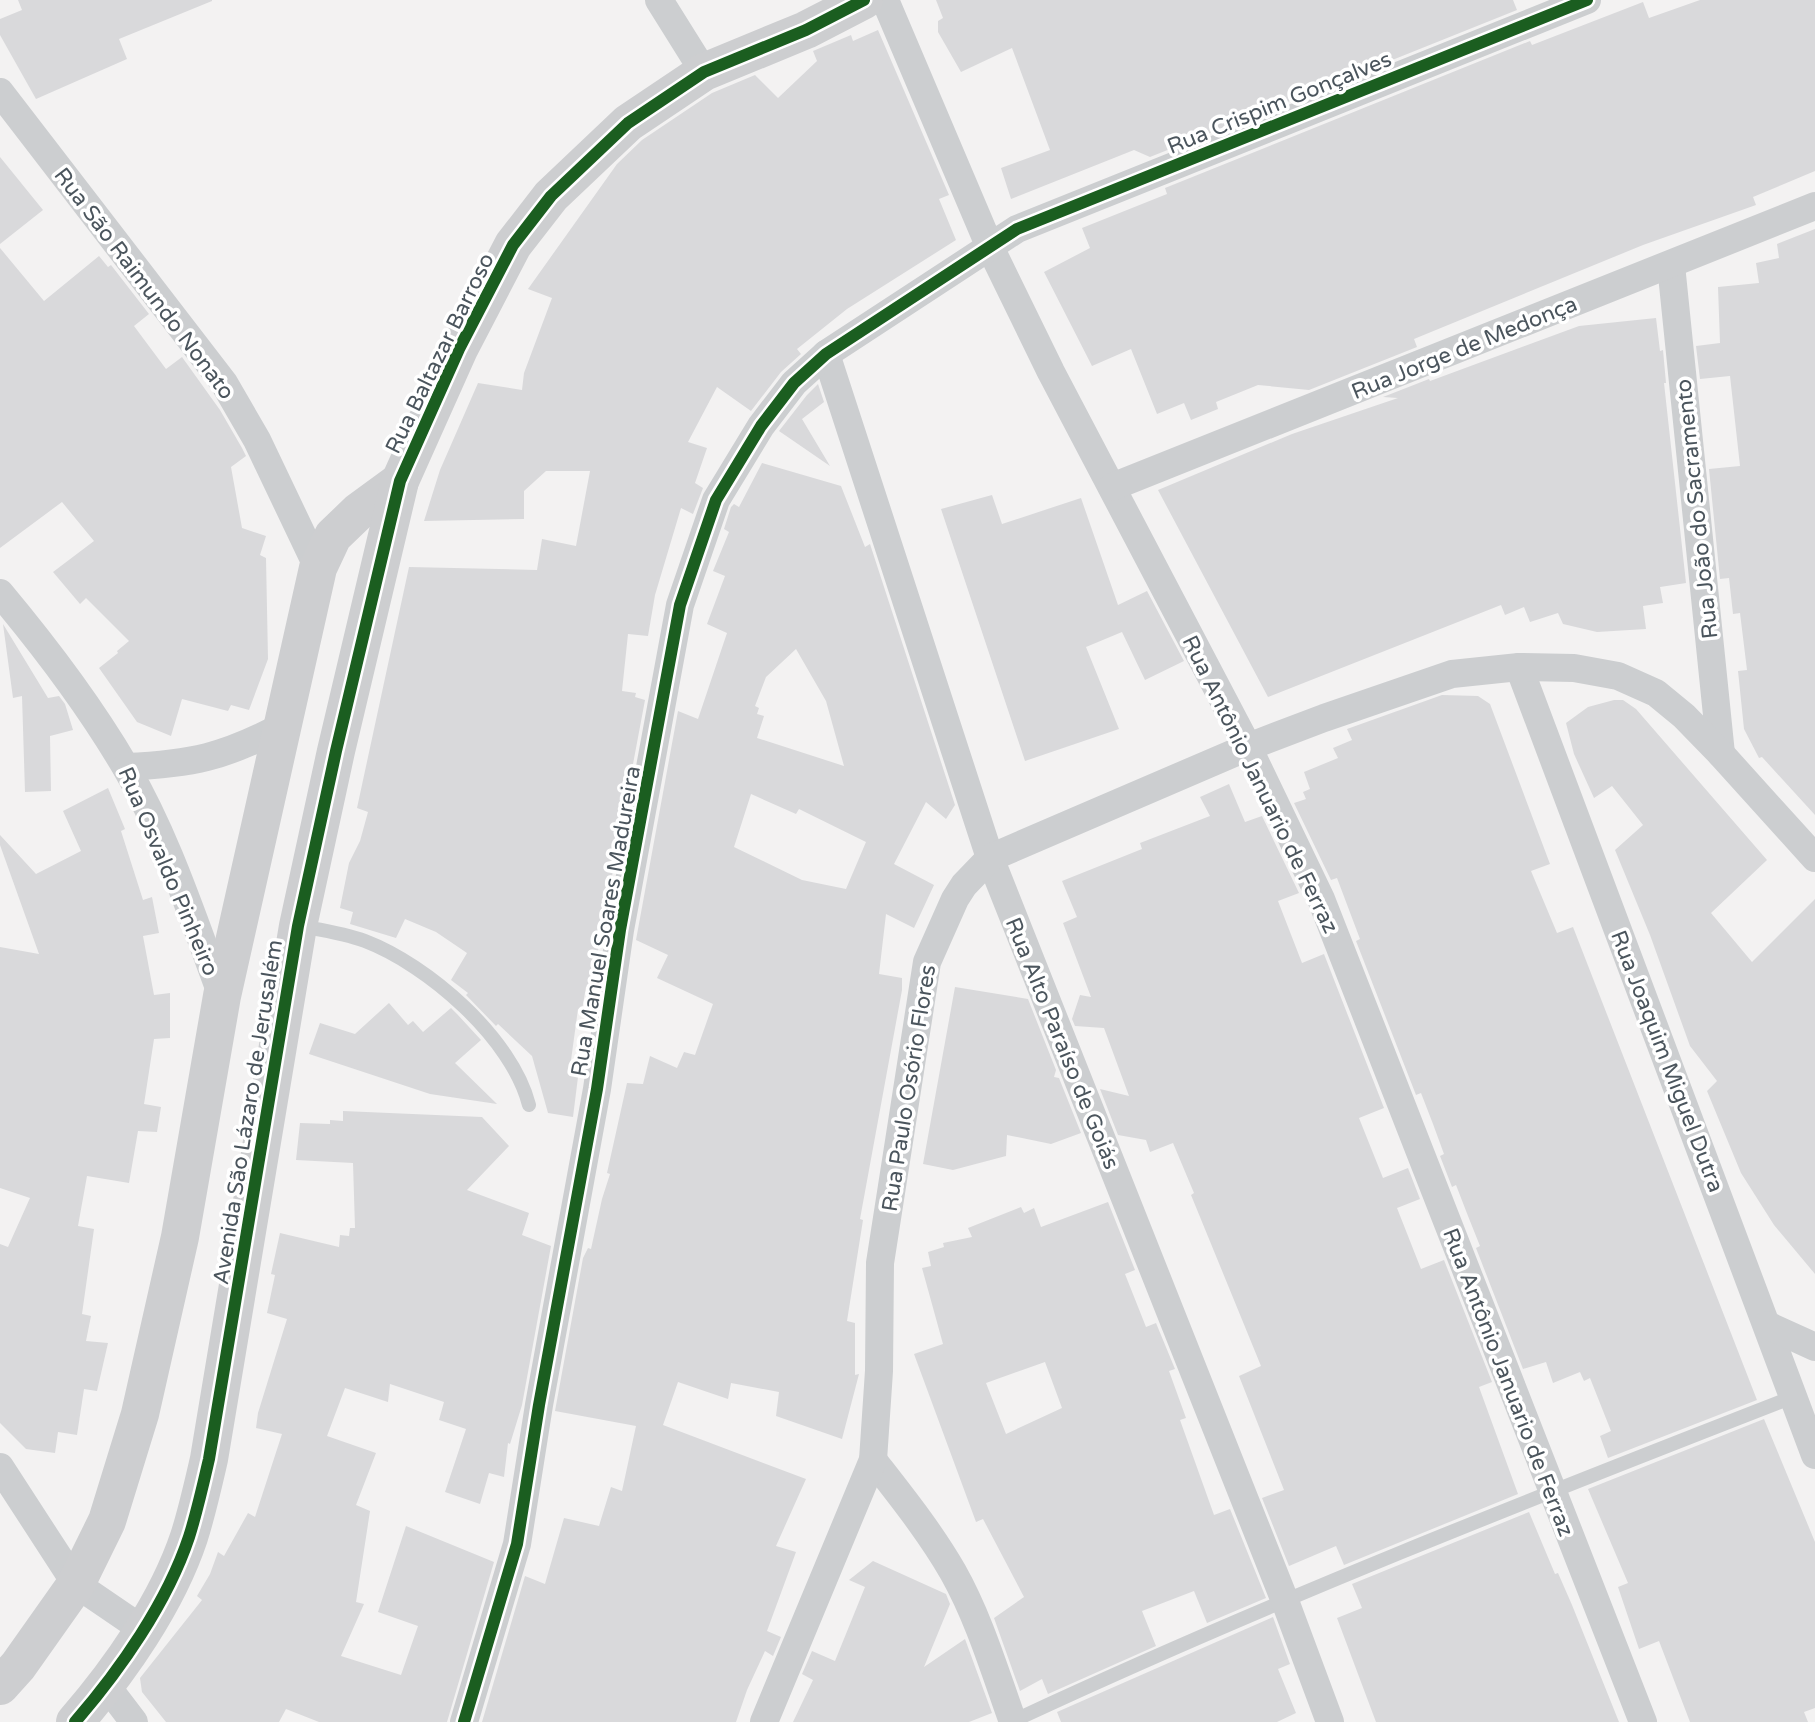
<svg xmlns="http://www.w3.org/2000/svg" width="1815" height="1722" font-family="'Varela Round',sans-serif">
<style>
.building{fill:#d9d9db;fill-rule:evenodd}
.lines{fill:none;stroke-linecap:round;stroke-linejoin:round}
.lane{stroke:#ccced0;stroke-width:14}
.street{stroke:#ccced0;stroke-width:28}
.secondary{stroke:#cdced0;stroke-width:38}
.cycleway-casing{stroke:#fff;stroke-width:17}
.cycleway{stroke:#1b5e20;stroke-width:12}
.labels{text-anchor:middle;stroke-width:7;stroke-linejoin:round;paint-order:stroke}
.street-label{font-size:22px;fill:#4b555d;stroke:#fff}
</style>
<rect width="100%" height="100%" fill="#f3f2f2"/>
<!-- building -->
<g class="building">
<path d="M 18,0 L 212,0 L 212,1 L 119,39 L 127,59 L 36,99 L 0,35 L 0,19 L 22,10 Z"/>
<path d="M 936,0 L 1513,0 L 1517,10 L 1150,157 L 1134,150 L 1011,199 L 1001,168 L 1050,150 L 1012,48 L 961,72 L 938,32 L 938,21 L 943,18 Z"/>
<path d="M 1700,0 L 1815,0 L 1815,171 L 1753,197 L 1756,205 L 1643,245 L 1414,339 L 1417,347 L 1309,390 L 1258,385 L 1216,402 L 1218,409 L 1191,420 L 1184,403 L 1157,414 L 1131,349 L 1092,366 L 1044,272 L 1090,248 L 1082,228 L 1167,194 L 1165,188 L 1530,41 L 1532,45 L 1643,2 L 1649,18 Z"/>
<path d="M 878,30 L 949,195 L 939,199 L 956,240 L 847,309 L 797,349 L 801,354 L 781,372 L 751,411 L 717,387 L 688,442 L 707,448 L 695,483 L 703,488 L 693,514 L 681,508 L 655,595 L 648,636 L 628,634 L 622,691 L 636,693 L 635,697 L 645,700 L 591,988 L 586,987 L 582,1010 L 578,1009 L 569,1075 L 578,1077 L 573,1117 L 548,1113 L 532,1056 L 498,1024 L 496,1026 L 466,995 L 468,993 L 451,980 L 467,953 L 436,932 L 405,919 L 396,938 L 350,924 L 353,912 L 340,908 L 349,863 L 360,841 L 368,812 L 357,808 L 409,567 L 537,570 L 542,539 L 576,546 L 590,471 L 546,471 L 524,491 L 524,519 L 424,521 L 440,470 L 478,383 L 522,390 L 524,373 L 552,298 L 528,289 L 617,164 L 642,140 L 712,93 L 755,75 L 778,98 L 817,61 L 813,51 L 851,35 L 853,41 Z"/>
<path d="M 0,157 L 43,210 L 0,244 Z"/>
<path d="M 1815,229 L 1815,815 L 1762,757 L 1759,758 L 1744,729 L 1738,671 L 1747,670 L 1740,613 L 1733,614 L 1729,578 L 1720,579 L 1709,469 L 1740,466 L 1730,376 L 1700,379 L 1696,346 L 1720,343 L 1718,287 L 1759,283 L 1756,263 L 1779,258 L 1777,244 Z"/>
<path d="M 0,248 L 44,301 L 99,256 L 108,267 L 111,265 L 149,314 L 134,326 L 166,369 L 182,357 L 220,410 L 242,448 L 246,456 L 231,467 L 242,528 L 266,536 L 260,555 L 266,558 L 268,659 L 249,710 L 231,705 L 228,711 L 182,699 L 171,736 L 137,722 L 99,668 L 118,653 L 117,651 L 129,641 L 86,598 L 80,604 L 53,572 L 94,541 L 62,502 L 0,548 Z"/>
<path d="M 1656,318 L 1660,351 L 1663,350 L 1666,383 L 1664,383 L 1686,583 L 1660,587 L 1663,603 L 1643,606 L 1646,629 L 1597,632 L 1563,624 L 1558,613 L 1530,622 L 1524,607 L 1505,615 L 1501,605 L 1268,697 L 1158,490 L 1292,434 L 1398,398 L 1383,397 L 1429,379 L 1430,381 L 1579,326 Z"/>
<path d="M 818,384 L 824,402 L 802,419 L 830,466 L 779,431 L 807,395 Z"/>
<path d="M 762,463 L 841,486 L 865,547 L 870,544 L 955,805 L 946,819 L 926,802 L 894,864 L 934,885 L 914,928 L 886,914 L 879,974 L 902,978 L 902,990 L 860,1219 L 863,1220 L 847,1321 L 855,1323 L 855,1375 L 859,1374 L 842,1439 L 776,1416 L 779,1392 L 731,1383 L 728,1399 L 678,1382 L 663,1425 L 806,1479 L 776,1546 L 796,1552 L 767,1631 L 781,1637 L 773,1656 L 765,1651 L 747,1690 L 736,1722 L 482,1722 L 525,1576 L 545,1584 L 564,1518 L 599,1526 L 611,1487 L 622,1491 L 636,1426 L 555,1411 L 583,1258 L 588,1248 L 591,1249 L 602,1199 L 610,1174 L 607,1173 L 627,1083 L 643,1084 L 650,1056 L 677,1068 L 684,1052 L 695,1055 L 713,1004 L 657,978 L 668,955 L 636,940 L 678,711 L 698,719 L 727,633 L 707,624 L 725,576 L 713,571 L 729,532 L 724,529 L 731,507 L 734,504 L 739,507 ZM 796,649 L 826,701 L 844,766 L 757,738 L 764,716 L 757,714 L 759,708 L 755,706 L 766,677 ZM 751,794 L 796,814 L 799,809 L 866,842 L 846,889 L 802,880 L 734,847 Z"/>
<path d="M 992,495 L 1002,524 L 1081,498 L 1118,605 L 1147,591 L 1184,661 L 1145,680 L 1122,632 L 1086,647 L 1119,729 L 1025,761 L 941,509 Z"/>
<path d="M 3,624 L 48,698 L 59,696 L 65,704 L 73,730 L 50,736 L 51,791 L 25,792 L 22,696 L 13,698 Z"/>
<path d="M 1442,695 L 1478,696 L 1490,704 L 1550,864 L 1531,871 L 1557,933 L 1573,927 L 1757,1400 L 1608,1458 L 1600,1436 L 1611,1431 L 1590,1378 L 1584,1381 L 1580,1372 L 1553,1383 L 1546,1362 L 1523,1369 L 1476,1248 L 1480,1246 L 1468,1216 L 1456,1185 L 1452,1187 L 1440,1156 L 1444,1154 L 1433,1124 L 1421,1093 L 1416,1095 L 1356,941 L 1360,939 L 1337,878 L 1331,880 L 1294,803 L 1306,799 L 1303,792 L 1310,789 L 1304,772 L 1338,758 L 1333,748 L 1352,740 L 1347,729 Z"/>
<path d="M 1614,700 L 1623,700 L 1636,709 L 1767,860 L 1711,913 L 1752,962 L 1815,899 L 1815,1274 L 1774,1225 L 1741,1173 L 1707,1091 L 1717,1081 L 1690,1046 L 1650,935 L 1615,850 L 1643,825 L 1612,786 L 1594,798 L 1574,754 L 1566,723 L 1588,707 Z"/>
<path d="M 1229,784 L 1245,822 L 1262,816 L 1299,893 L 1278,901 L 1302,963 L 1324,954 L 1384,1108 L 1359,1118 L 1383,1178 L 1408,1168 L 1420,1199 L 1397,1208 L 1421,1269 L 1444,1260 L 1492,1382 L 1479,1387 L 1518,1494 L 1344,1565 L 1336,1546 L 1289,1566 L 1262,1498 L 1284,1490 L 1239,1376 L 1261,1366 L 1191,1195 L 1194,1193 L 1173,1143 L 1150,1152 L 1146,1140 L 1118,1135 L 1100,1089 L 1129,1096 L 1104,1028 L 1075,1026 L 1072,1019 L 1080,995 L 1091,997 L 1063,923 L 1077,917 L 1062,881 L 1142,849 L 1140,843 L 1210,816 L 1200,797 Z"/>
<path d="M 108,788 L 125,829 L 121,831 L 143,900 L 152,897 L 159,933 L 143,936 L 154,995 L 170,993 L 170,1038 L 154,1039 L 144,1104 L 161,1107 L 157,1132 L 138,1131 L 129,1183 L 87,1176 L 78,1226 L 94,1229 L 82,1314 L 91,1316 L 86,1341 L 108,1343 L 97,1391 L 84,1389 L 77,1435 L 58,1432 L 55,1453 L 26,1449 L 0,1423 L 0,1244 L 8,1247 L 30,1198 L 0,1188 L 0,947 L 39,954 L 0,845 L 0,835 L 36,874 L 81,851 L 63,811 Z"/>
<path d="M 955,987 L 1028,999 L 1056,1070 L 1054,1077 L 1059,1078 L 1081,1133 L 1051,1144 L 1007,1135 L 1006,1156 L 953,1170 L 923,1164 Z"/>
<path d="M 389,1003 L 408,1025 L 413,1021 L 423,1032 L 451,1008 L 457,1014 L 481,1040 L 455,1063 L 497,1104 L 430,1094 L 309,1054 L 320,1023 L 355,1034 Z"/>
<path d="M 343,1111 L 482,1117 L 509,1146 L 467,1190 L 529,1213 L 522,1235 L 551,1246 L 522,1405 L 510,1444 L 508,1443 L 504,1477 L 489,1473 L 480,1504 L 445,1492 L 466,1429 L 439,1420 L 444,1402 L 390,1384 L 388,1402 L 345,1388 L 327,1436 L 376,1453 L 356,1505 L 370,1511 L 356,1602 L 364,1604 L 341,1656 L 401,1675 L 418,1626 L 378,1612 L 406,1526 L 494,1562 L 447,1722 L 319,1722 L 286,1709 L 279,1722 L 166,1722 L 142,1692 L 140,1678 L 202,1600 L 197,1596 L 210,1574 L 218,1552 L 224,1556 L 248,1513 L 255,1517 L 282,1434 L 256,1428 L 258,1413 L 287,1319 L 267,1313 L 275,1275 L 271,1274 L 280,1233 L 339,1247 L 340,1235 L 349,1236 L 350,1228 L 355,1228 L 353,1163 L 296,1160 L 300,1123 L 330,1124 L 330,1120 L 343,1121 Z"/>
<path d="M 1108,1202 L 1135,1270 L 1125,1274 L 1146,1327 L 1156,1323 L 1175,1369 L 1169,1371 L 1186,1418 L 1180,1420 L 1214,1515 L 1230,1509 L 1266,1598 L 1207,1623 L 1194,1591 L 1142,1611 L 1156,1646 L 1048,1694 L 1042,1679 L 1020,1691 L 994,1618 L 1024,1597 L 983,1519 L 976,1522 L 914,1354 L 943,1344 L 922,1268 L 931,1266 L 928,1252 L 944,1247 L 943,1243 L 972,1237 L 968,1228 L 1021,1207 L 1024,1213 L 1034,1208 L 1041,1227 ZM 1045,1362 L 1062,1408 L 1006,1434 L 986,1383 Z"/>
<path d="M 1764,1419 L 1815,1542 L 1815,1708 L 1804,1712 L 1808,1722 L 1690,1722 L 1659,1641 L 1639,1649 L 1618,1587 L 1628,1583 L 1588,1489 Z"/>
<path d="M 1529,1512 L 1555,1574 L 1558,1573 L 1572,1605 L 1619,1722 L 1376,1722 L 1337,1618 L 1362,1608 L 1352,1584 Z"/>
<path d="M 873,1561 L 946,1594 L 950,1604 L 924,1667 L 965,1639 L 992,1713 L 969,1722 L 793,1722 L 813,1680 L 802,1674 L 812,1651 L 835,1661 L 865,1587 L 849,1580 Z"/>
<path d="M 1273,1617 L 1290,1664 L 1278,1669 L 1296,1713 L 1277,1722 L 1061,1722 L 1057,1712 Z"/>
</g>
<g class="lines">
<!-- lane -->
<g class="lane">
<path d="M 299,926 C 321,930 344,933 365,941 C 428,965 512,1038 529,1105"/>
<path d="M 1013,1721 C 1268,1602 1531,1499 1793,1397"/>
</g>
<!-- street -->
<g class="street">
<path d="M 659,0 L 704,72"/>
<path d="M 885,0 L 989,245 L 1051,372 L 1248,747 L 1321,899 L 1643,1722"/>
<path d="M 0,92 L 224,383 L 257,440 L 318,568"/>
<path d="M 1671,265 L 1721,754"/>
<path d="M 826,354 L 990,858 L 1285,1601 L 1330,1722"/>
<path d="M 1112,487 L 1815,206"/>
<path d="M 0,593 C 46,648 88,703 125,766 C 167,837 193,919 222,996"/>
<path d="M 1519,667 L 1815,1455"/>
<path d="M 126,767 C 192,764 224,757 283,726"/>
<path d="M 1767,1325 L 1815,1347"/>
<path d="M 873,1460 C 901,1496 930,1532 953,1572 C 979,1618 995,1672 1013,1722"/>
<path d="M 0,1467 L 76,1584 L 142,1629"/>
<path d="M 105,1684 L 134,1722"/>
<path d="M 464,1722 L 517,1544 L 539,1405 L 597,1089 L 620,930 L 680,605 L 716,500 L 761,426 L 794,383 L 826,354 L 1017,229 L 1587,0"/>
<path d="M 764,1722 L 873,1460 L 879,1371 L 880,1263 L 927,962 L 955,899 L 964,885 L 990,858 L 1248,747 L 1324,718 L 1452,674 L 1519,667 L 1574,668 L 1618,676 L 1656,693 L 1684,716 L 1721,754 L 1815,858"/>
</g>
<!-- secondary -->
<g class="secondary">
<path d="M 0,1686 L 18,1666 L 76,1584 L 107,1521 L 140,1414 L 180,1237 L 222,996 L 318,568 L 333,536 L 359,511 L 400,481"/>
<path d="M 75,1722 C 120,1670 167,1603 189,1537 C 197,1512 203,1485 209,1459 L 298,926 L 336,751 L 400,481 L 459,349 L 513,245 L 551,196 L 628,123 L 704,72 L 806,30 L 864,0"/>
</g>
<defs>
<g id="cycleway">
<path d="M 75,1722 C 120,1670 167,1603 189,1537 C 197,1512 203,1485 209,1459 L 298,926 L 336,751 L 400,481 L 459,349 L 513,245 L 551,196 L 628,123 L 704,72 L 806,30 L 864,0"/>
<path d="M 464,1722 L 517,1544 L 539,1405 L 597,1089 L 620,930 L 680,605 L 716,500 L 761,426 L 794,383 L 826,354 L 1017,229 L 1587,0"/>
</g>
</defs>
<!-- cycleway casing -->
<use href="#cycleway" class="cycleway-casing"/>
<!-- cycleway -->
<use href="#cycleway" class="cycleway"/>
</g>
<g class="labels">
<!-- street labels -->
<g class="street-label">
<text transform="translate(1279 102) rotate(-22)" y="8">Rua Crispim Gonçalves</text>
<text transform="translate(145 283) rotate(53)" y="8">Rua São Raimundo Nonato</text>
<text transform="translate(1464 347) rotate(-22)" y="8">Rua Jorge de Medonça</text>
<text transform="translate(439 353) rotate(-64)" y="8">Rua Baltazar Barroso</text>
<text transform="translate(1696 509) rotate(-96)" y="8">Rua João do Sacramento</text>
<text transform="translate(1261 784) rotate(64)" y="8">Rua Antônio Januario de Ferraz</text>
<text transform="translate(169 871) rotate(67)" y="8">Rua Osvaldo Pinheiro</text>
<text transform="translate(605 921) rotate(-80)" y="8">Rua Manuel Soares Madureira</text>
<text transform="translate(1063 1043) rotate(68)" y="8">Rua Alto Paraíso de Goiás</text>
<text transform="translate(1668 1061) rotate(69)" y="8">Rua Joaquim Miguel Dutra</text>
<text transform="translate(908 1088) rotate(-81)" y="8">Rua Paulo Osório Flores</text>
<text transform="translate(247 1112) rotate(-81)" y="8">Avenida São Lázaro de Jerusalém</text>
<text transform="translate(1509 1382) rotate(69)" y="8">Rua Antônio Januario de Ferraz</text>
</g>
</g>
</svg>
